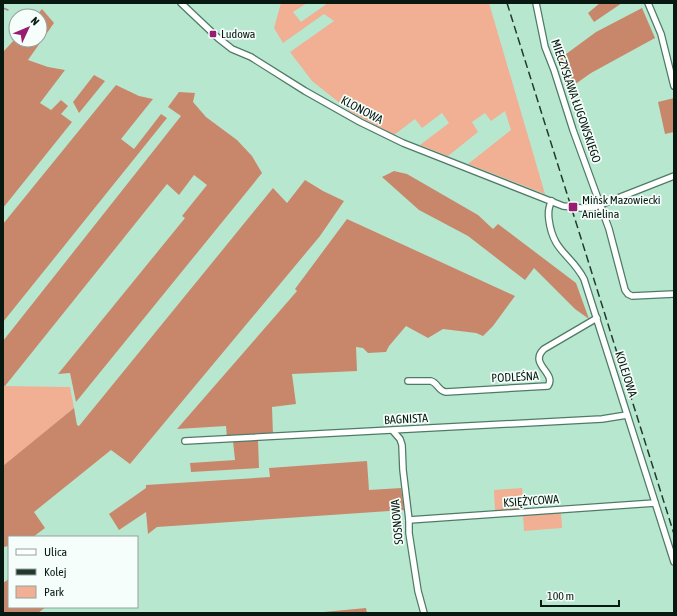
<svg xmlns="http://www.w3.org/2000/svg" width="677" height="616" font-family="'Asap Condensed',sans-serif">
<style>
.green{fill:#f1af94}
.forest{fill:#c8876b}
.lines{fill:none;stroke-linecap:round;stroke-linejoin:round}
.stream{stroke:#a98198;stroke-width:1.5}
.minor-casing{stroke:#4f7b66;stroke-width:8}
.minor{stroke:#fff;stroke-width:5.5}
.rail{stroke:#23392f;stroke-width:1.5;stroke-dasharray:8 4;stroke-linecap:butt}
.poi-dot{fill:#991c73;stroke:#f5fefa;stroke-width:1.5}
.labels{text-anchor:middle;stroke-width:3.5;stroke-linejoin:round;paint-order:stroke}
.poi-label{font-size:12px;fill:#071911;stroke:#f5fefa;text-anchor:start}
.street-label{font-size:12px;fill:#071911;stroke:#f5fefa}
</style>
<rect width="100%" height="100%" fill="#b8e7d0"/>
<!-- green -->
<g class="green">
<path d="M 281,3 L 307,3 L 293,12 L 301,22 L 328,3 L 489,3 L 545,194 L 468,164 L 511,130 L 505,111 L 491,121 L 485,113 L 472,122 L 478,132 L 448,156 L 420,145 L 449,123 L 442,113 L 422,128 L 415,119 L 394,135 L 351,112 L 312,81 L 290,52 L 334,21 L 324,14 L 283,43 L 274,28 Z"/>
<path d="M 3,386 L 70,387 L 74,408 L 3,467 Z"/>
<path d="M 522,488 L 524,510 L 495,512 L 494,490 Z"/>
<path d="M 561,512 L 562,528 L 524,531 L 523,515 Z"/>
</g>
<!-- forest -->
<g class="forest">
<path d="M 600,3 L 622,3 L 594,22 L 588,13 Z"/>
<path d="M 642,8 L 655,38 L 591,73 L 567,90 L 558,60 L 596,32 Z"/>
<path d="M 42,9 L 54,23 L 28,60 L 48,67 L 65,70 L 40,103 L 51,110 L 61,100 L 68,106 L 61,114 L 72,122 L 3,208 L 3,52 L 16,38 L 16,40 L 40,40 L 40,16 L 36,16 Z"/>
<path d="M 94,75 L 105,81 L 79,113 L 73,102 Z"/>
<path d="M 116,85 L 139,96 L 153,99 L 121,139 L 134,149 L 161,114 L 167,118 L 3,322 L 3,224 Z"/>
<path d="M 179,92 L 195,93 L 193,102 L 206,117 L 237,140 L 252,156 L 262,173 L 76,402 L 70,373 L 58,374 L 185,218 L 182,216 L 207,185 L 194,175 L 179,195 L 167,184 L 5,386 L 3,386 L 3,341 L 181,116 L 168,107 Z"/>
<path d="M 674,98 L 674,132 L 665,134 L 658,102 Z"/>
<path d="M 394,171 L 407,174 L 478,215 L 493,229 L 498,224 L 576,283 L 589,319 L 575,309 L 534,268 L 525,280 L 468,236 L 419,210 L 382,177 Z"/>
<path d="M 305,180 L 323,191 L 344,201 L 320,236 L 130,464 L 111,450 L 34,512 L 45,528 L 33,537 L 9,537 L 9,546 L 3,547 L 3,466 L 74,408 L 77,425 L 79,426 L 273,188 L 287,203 Z"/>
<path d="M 347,219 L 515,296 L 493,326 L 483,336 L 476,333 L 443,329 L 428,338 L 406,326 L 389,346 L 386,352 L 368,353 L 363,348 L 356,347 L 357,371 L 292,374 L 296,404 L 272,407 L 273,435 L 227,438 L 226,426 L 177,429 L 297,291 L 295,289 Z"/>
<path d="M 258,440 L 259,468 L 191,472 L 190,463 L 235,460 L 233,441 Z"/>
<path d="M 367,461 L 369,490 L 401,488 L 404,510 L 157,527 L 148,534 L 146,512 L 119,530 L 109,514 L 146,488 L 146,485 L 270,477 L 269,468 Z"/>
<path d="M 9,579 L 9,607 L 46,607 L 38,613 L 3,613 L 3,583 Z"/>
<path d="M 366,608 L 367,613 L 313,613 Z"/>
</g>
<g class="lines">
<!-- stream -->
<path class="stream" d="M 3,8 L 8,10"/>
<defs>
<g id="minor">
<path d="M 181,3 L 218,38 L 232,49 L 251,57 L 305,91 L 360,122 L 403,143 L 563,206 L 581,208 L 595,207 L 674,176"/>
<path d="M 536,3 L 545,47 L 554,70 L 573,130 L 609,229 L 625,290 L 628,294 L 632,296 L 674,294"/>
<path d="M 648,3 L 661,34 L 674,86"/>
<path d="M 552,201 C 548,207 548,213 549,220 C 553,252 571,254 584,279 L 674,562"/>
<path d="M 408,381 L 431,381 C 438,383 438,391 446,392 L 548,386 C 557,373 528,364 544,349 L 597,318"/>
<path d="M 393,431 L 400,439 L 402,445 L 403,470 L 409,520 L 409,533 L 418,591 L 424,613"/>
<path d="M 185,441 L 602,419 L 627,415"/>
<path d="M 409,520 L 655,503"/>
</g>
</defs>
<!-- minor casing -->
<use href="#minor" class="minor-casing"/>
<!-- minor -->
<use href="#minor" class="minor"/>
<!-- rail -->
<path class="rail" d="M 507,3 L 674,534"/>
</g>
<!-- markers -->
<g class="poi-dot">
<rect x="209" y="30" width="8" height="8" rx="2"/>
<rect x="568" y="202" width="10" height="10" rx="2"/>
</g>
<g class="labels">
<!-- poi labels -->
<g class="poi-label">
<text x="221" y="38">Ludowa</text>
<text x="582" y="204">Mińsk Mazowiecki<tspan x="582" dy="14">Anielina</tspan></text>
</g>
<!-- street labels -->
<g class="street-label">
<text transform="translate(576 101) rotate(71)" y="4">MIECZYSŁAWA ŁUGOWSKIEGO</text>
<text transform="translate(362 110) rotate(28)" y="4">KLONOWA</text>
<text transform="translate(626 374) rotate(72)" y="4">KOLEJOWA</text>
<text transform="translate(515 377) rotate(-3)" y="4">PODLEŚNA</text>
<text transform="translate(406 419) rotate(-3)" y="4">BAGNISTA</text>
<text transform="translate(531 501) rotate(-4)" y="4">KSIĘŻYCOWA</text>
<text transform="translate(397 522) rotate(-95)" y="4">SOSNOWA</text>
</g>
</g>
<!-- border -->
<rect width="677" height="616" fill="none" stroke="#071911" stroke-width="8"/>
<!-- legend -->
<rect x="8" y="536" width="130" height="72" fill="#f5fefa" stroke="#96a29d"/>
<rect x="16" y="549" width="20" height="6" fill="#ffffff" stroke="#96a29d"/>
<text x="44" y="556" font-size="12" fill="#071911">Ulica</text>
<rect x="16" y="569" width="20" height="6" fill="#23392f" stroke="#96a29d"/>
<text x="44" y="576" font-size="12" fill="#071911">Kolej</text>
<rect x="16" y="586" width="20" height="12" fill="#f1af94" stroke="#96a29d"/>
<text x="44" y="596" font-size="12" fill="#071911">Park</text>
<!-- north arrow -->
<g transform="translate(28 28) rotate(46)"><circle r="19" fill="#f5fefa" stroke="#96a29d"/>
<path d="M0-3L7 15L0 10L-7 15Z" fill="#991c73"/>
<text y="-6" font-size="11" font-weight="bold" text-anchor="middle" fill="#071911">N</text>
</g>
<!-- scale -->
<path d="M541 600v6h78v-6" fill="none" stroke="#071911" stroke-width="2"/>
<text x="547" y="600" font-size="12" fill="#071911" stroke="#f5fefa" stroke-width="3" paint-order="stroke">100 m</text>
</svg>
